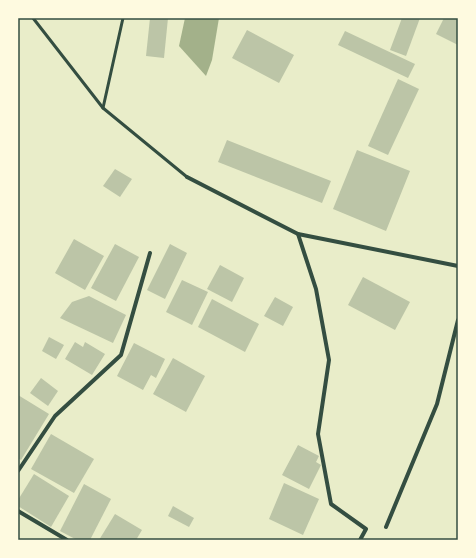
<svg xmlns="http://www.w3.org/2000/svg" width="476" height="558" font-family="'DM Sans',sans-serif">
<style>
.water{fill:#a3b18a}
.building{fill:#bcc5a7}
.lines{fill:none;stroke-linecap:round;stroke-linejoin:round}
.service{stroke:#344e41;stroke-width:3}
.minor{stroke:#344e41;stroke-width:4}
.neatline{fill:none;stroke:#344e41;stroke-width:1.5}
</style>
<rect width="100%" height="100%" fill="#e9edc9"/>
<!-- water -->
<path class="water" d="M 185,18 L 219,18 L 212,60 L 206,76 L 179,46 Z"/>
<!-- building -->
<g class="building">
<path d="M 150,18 L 168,18 L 164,58 L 146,56 Z"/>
<path d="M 402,18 L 420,18 L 406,56 L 390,50 Z"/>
<path d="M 444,18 L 458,18 L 458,45 L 436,34 Z"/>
<path d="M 247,30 L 294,55 L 279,83 L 232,58 Z"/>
<path d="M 345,31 L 415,64 L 408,78 L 338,45 Z"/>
<path d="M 398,79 L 419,89 L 388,155 L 368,146 Z"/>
<path d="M 227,140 L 331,181 L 322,203 L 218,162 Z"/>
<path d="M 357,150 L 410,171 L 386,231 L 333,209 Z"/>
<path d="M 115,169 L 132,179 L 120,197 L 103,186 Z"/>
<path d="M 74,239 L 104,256 L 85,290 L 55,273 Z"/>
<path d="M 115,244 L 139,257 L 116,301 L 91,288 Z"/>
<path d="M 170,244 L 187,253 L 165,299 L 147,290 Z"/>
<path d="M 220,265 L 244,278 L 232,302 L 207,289 Z"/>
<path d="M 363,277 L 410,302 L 395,330 L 348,305 Z"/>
<path d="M 182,280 L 208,292 L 192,325 L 166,312 Z"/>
<path d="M 89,296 L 126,315 L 113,343 L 60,318 L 72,302 Z"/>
<path d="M 275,297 L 293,307 L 283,326 L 264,316 Z"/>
<path d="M 212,299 L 259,324 L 245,352 L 198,327 Z"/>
<path d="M 49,337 L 64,345 L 56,359 L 42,351 Z"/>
<path d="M 75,342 L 83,347 L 85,342 L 105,354 L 92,375 L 65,359 Z"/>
<path d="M 134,343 L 165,359 L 156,378 L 151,375 L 143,390 L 117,376 Z"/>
<path d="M 173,358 L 205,376 L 186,412 L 153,394 Z"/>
<path d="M 41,378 L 58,391 L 48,406 L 30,393 Z"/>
<path d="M 18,395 L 49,414 L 21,460 L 18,458 Z"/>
<path d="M 51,434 L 94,459 L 74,493 L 31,469 Z"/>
<path d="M 298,445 L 319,456 L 316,462 L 321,465 L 309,489 L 282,475 Z"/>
<path d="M 34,474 L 69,496 L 51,527 L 18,506 L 18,500 Z"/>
<path d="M 284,483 L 319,499 L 303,535 L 269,519 Z"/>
<path d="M 84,484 L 111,499 L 90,540 L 77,540 L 60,531 Z"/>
<path d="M 173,506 L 194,518 L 189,527 L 168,516 Z"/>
<path d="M 115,514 L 142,530 L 136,540 L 99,540 Z"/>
</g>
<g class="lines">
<!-- service -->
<g class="service">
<path d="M 33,18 L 103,108 L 187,177"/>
<path d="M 103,108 L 123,18"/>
</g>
<!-- minor -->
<g class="minor">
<path d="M 187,177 L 298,234 L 458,266"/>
<path d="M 298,234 L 316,289 L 329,360 L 318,434 L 331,504 L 366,529 L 360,540"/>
<path d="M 18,471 L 55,416 L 121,355 L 150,253"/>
<path d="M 18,511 L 67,540"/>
<path d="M 386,527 L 437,404 L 458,320"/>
</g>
</g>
<!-- border -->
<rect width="476" height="558" fill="none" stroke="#fefae0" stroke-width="38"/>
<rect x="19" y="19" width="438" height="520" class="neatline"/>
</svg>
